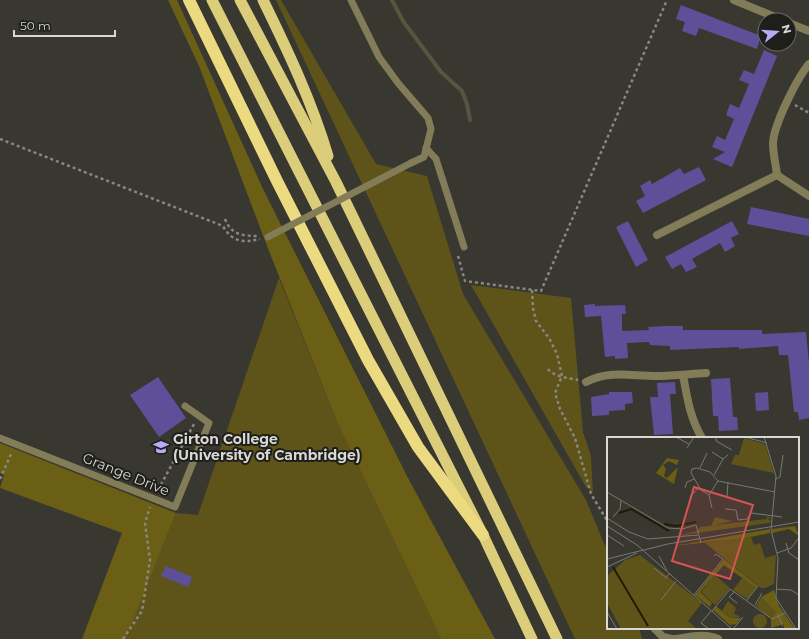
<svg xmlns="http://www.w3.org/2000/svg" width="809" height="639" font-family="Montserrat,sans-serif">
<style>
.green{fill:#5e541a}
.forest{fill:#6b5e15}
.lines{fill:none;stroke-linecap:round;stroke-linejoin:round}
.stream{stroke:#585440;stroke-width:4}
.building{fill:#5e5098}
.path{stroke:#888781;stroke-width:2.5;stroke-dasharray:3 3;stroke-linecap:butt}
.service{stroke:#827c58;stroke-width:7}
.minor{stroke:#827c58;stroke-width:8}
.trunk{stroke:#dccd7a;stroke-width:11}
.motorway{stroke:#ebda80;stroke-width:12}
.service-bridge{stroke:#827c58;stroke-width:7}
.labels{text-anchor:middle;stroke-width:4;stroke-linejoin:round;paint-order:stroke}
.poi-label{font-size:14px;font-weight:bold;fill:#d9d8d4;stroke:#1e1e1b;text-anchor:start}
.street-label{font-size:14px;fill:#d9d8d4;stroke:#1e1e1b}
.inset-river{fill:none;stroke:#211c01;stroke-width:2}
.inset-road{fill:none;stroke:#787772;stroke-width:1}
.view{fill:#d75453;fill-opacity:0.15;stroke:#d75453;stroke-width:2}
.inset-edge{fill:none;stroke:#d9d8d4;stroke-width:2}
</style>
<rect width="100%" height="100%" fill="#383730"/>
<!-- green -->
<g class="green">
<path d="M 276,0 L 281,0 L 376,164 L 427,176 L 463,294 L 586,500 L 608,553 L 608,628 L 639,628 L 642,639 L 575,639 Z"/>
<path d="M 279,278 L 337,422 L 441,639 L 126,639 L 176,513 L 198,515 Z"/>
<path d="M 471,285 L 571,298 L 583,432 L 591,456 L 593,492 L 586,487 Z"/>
</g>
<!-- forest -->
<g class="forest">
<path d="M 168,0 L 177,0 L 263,189 L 408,478 L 495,639 L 441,639 L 337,422 L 267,246 L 199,66 Z"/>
<path d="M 0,443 L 176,513 L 126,639 L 82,639 L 122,533 L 0,488 L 4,475 L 0,473 Z"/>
</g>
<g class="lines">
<!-- stream -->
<path class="stream" d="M 392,0 L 403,21 L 441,72 L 462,91 L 467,104 L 470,120"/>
</g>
<!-- building -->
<g class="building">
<path d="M 681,5 L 761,36 L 757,49 L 699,28 L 696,36 L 682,31 L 685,22 L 676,19 Z"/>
<path d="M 764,50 L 777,56 L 732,167 L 713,159 L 725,152 L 712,147 L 717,136 L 725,140 L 734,119 L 726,115 L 730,104 L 739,108 L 749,84 L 739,80 L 744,70 L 754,74 Z"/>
<path d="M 699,167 L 706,180 L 643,213 L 636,201 L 645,196 L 640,186 L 650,180 L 652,184 L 680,168 L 684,174 Z"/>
<path d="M 751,207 L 809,219 L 809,236 L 747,224 Z"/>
<path d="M 628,221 L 648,260 L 636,267 L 616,227 Z"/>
<path d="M 732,221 L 739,234 L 731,238 L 735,246 L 725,252 L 720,243 L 692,259 L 697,267 L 686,272 L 681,264 L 672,269 L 665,257 Z"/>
<path d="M 595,304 L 595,306 L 625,305 L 626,314 L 622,314 L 622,331 L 649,330 L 648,327 L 665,326 L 683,326 L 683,330 L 762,330 L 762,334 L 806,332 L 809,363 L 809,418 L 799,420 L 798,412 L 794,412 L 788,355 L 779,355 L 778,346 L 739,349 L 739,347 L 670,350 L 670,346 L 650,345 L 649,342 L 627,343 L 628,358 L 615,359 L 615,356 L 605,357 L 601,316 L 585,317 L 584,305 Z"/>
<path d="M 158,377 L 186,418 L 159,437 L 130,395 Z"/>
<path d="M 730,378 L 733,417 L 737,417 L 738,430 L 719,431 L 718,416 L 713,416 L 711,379 Z"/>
<path d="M 675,382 L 676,394 L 670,394 L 673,434 L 654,435 L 650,397 L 658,397 L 657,383 Z"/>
<path d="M 609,392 L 632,392 L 633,403 L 625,404 L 625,410 L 609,411 L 609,415 L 592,416 L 591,397 L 609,394 Z"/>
<path d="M 768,392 L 769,410 L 756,411 L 755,393 Z"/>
<path d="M 166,566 L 192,577 L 188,587 L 161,576 Z"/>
</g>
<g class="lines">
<!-- path -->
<g class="path">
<path d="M 795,105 L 809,113"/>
<path d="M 0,139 L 223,226 C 232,242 243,243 260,239"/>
<path d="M 225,219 C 231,235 243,236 258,236"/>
<path d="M 458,256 L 465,281 L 541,291 L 667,0"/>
<path d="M 532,290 L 533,308 L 536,321 L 549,338 L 557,354 L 562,376 L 555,393 L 560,409 L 575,438 L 591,494 L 608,522"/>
<path d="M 548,369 C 554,377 569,378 578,380"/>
<path d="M 0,479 L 12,452"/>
<path d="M 158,490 L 194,424"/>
<path d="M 123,639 L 142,611 L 150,560 L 145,523 L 150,507"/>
</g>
<!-- service -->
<g class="service">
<path d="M 351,0 L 379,57 L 398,83 L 428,118 L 431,129 L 424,157 L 411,163"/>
<path d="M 426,148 L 436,159 L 464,247"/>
<path d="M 0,438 L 175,507 L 209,423 L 185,406"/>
</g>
<!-- minor -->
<g class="minor">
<path d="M 734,0 L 782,20"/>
<path d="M 789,23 L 809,31"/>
<path d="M 809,64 C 797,78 773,126 773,144 C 773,154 776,165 777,175 L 809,196"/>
<path d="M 657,235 L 777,175"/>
<path d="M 683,375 C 687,397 690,418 702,438"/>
<path d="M 586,382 C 610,370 631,376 656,376 C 673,376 689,374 706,373"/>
<path d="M 654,628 L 663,637 L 672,639"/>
<path d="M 675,639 C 690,637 705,633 718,639"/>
</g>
<!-- trunk -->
<g class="trunk">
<path d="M 212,0 L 483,535 L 532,639"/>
<path d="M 240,0 L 336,182 L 557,639"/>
<path d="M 263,0 C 288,51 312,102 328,156"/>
</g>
<!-- motorway -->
<path class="motorway" d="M 189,0 L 277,181 L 368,360 L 418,447 L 483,535"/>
<!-- service-bridge -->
<path class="service-bridge" d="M 268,237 L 411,163"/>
</g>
<!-- icons -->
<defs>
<symbol id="university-bare" viewBox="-9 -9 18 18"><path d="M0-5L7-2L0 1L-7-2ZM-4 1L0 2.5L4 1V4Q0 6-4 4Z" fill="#b7abf8" stroke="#1e1e1b" stroke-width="2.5" paint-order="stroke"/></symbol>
</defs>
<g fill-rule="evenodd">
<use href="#university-bare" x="150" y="436" width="22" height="22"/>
</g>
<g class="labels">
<!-- poi labels -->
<g class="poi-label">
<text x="173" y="444">Girton College<tspan x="173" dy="16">(University of Cambridge)</tspan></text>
</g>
<!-- street labels -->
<g class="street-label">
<text transform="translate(126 474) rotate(22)" y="5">Grange Drive</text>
</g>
</g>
<!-- overview -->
<g transform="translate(607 437)">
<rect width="192" height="192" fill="#383730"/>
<path d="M 137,1 L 158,7 L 167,36 L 124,27 L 128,18 L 132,18 ZM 160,79 L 164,81 L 160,82 L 164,83 L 163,86 L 68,99 L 90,94 L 93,90 L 160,82 ZM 108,80 L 120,83 L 126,84 L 104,89 ZM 144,100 L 147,108 L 153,106 L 158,121 L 169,118 L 167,147 L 158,151 L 154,151 L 98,106 ZM 33,118 L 95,166 L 81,184 L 90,192 L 14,192 L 0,166 L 0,139 L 18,123 ZM 108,138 L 123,151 L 108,168 L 94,155 ZM 135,141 L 149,151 L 140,162 L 126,153 ZM 154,160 L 170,175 L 163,181 L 149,169 ZM 121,164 L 129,171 L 127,177 L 134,180 L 123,181 L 115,174 ZM146 184a7 7 0 1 1 14 0a7 7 0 1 1-14 0Z" fill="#5e541a"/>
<path d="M 60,21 L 72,23 L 70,28 L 62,24 L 56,28 L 59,32 L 57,39 L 60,41 L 71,30 L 67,47 L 49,36 ZM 188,89 L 192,99 L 182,92 L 165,96 L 165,92 ZM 163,92 L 163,96 L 139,101 L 67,109 ZM 117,122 L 151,149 L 149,151 L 117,128 L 93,155 L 105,166 L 103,170 L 88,158 ZM 167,153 L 172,169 L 188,192 L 177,192 L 177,187 L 164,191 L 164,181 L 169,175 L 154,160 ZM 109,169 L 123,181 L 134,181 L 129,187 L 123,188 L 106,173 Z" fill="#6b5e15"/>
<path class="inset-river" d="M 12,76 L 24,72 L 62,94M 57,87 L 69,89 L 89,85M 6,130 L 41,189"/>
<path class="inset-road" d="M 69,0 L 82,7M 109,0 L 109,4 L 125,13M 138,0 L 160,6M 157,0 L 169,39 L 164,93 L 171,121 L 169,161 L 189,192M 80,11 L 87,0M 105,15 L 116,22 L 121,18M 90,31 L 103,35 L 111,44 L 102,58 L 94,53 L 84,36 L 85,32 ZM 93,31 L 100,16M 107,38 L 116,22M 169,42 L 173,40 L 176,18M 111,44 L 168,55M 78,51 L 80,45 L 87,42M 0,55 L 61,91 L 75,92 L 89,88 L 94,106M 102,58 L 105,71M 83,60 L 92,50M 120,60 L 121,45M 118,72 L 129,73 L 131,83 L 140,82 L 144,76 L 175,80M 6,80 L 13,72 L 14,64M 0,81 L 22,95 L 41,102 L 91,98M 0,89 L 30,108 L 125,192M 0,98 L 17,109M 179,106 L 182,116 L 192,123M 170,116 L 184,111 L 191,102M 52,119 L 60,134M 0,122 L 61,107 L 192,85M 0,130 L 30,116M 47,131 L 59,141 L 63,136M 169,152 L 184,153 L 192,158M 127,155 L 122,160 L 130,166M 87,158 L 116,122 L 109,117 L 107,119M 54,163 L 69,144M 140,163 L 151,149M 148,168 L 155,156M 105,174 L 123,152 L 165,182 L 178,176M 0,175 L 10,192M 171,178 L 176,189M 102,192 L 94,186 L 104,174M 126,192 L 136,180"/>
<path class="view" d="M 87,50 L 146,68 L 123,142 L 65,124 Z"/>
<rect width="192" height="192" class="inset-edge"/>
</g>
<!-- north arrow -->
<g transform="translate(777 32) rotate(73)"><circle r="19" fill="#1e1e1b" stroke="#696865"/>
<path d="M0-3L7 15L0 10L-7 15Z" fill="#b7abf8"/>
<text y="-6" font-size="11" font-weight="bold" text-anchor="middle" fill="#d9d8d4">N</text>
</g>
<!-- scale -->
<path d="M14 30v6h101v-6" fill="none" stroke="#d9d8d4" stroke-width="2"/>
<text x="20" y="30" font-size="12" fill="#d9d8d4" stroke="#1e1e1b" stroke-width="3" paint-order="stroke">50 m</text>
</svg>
